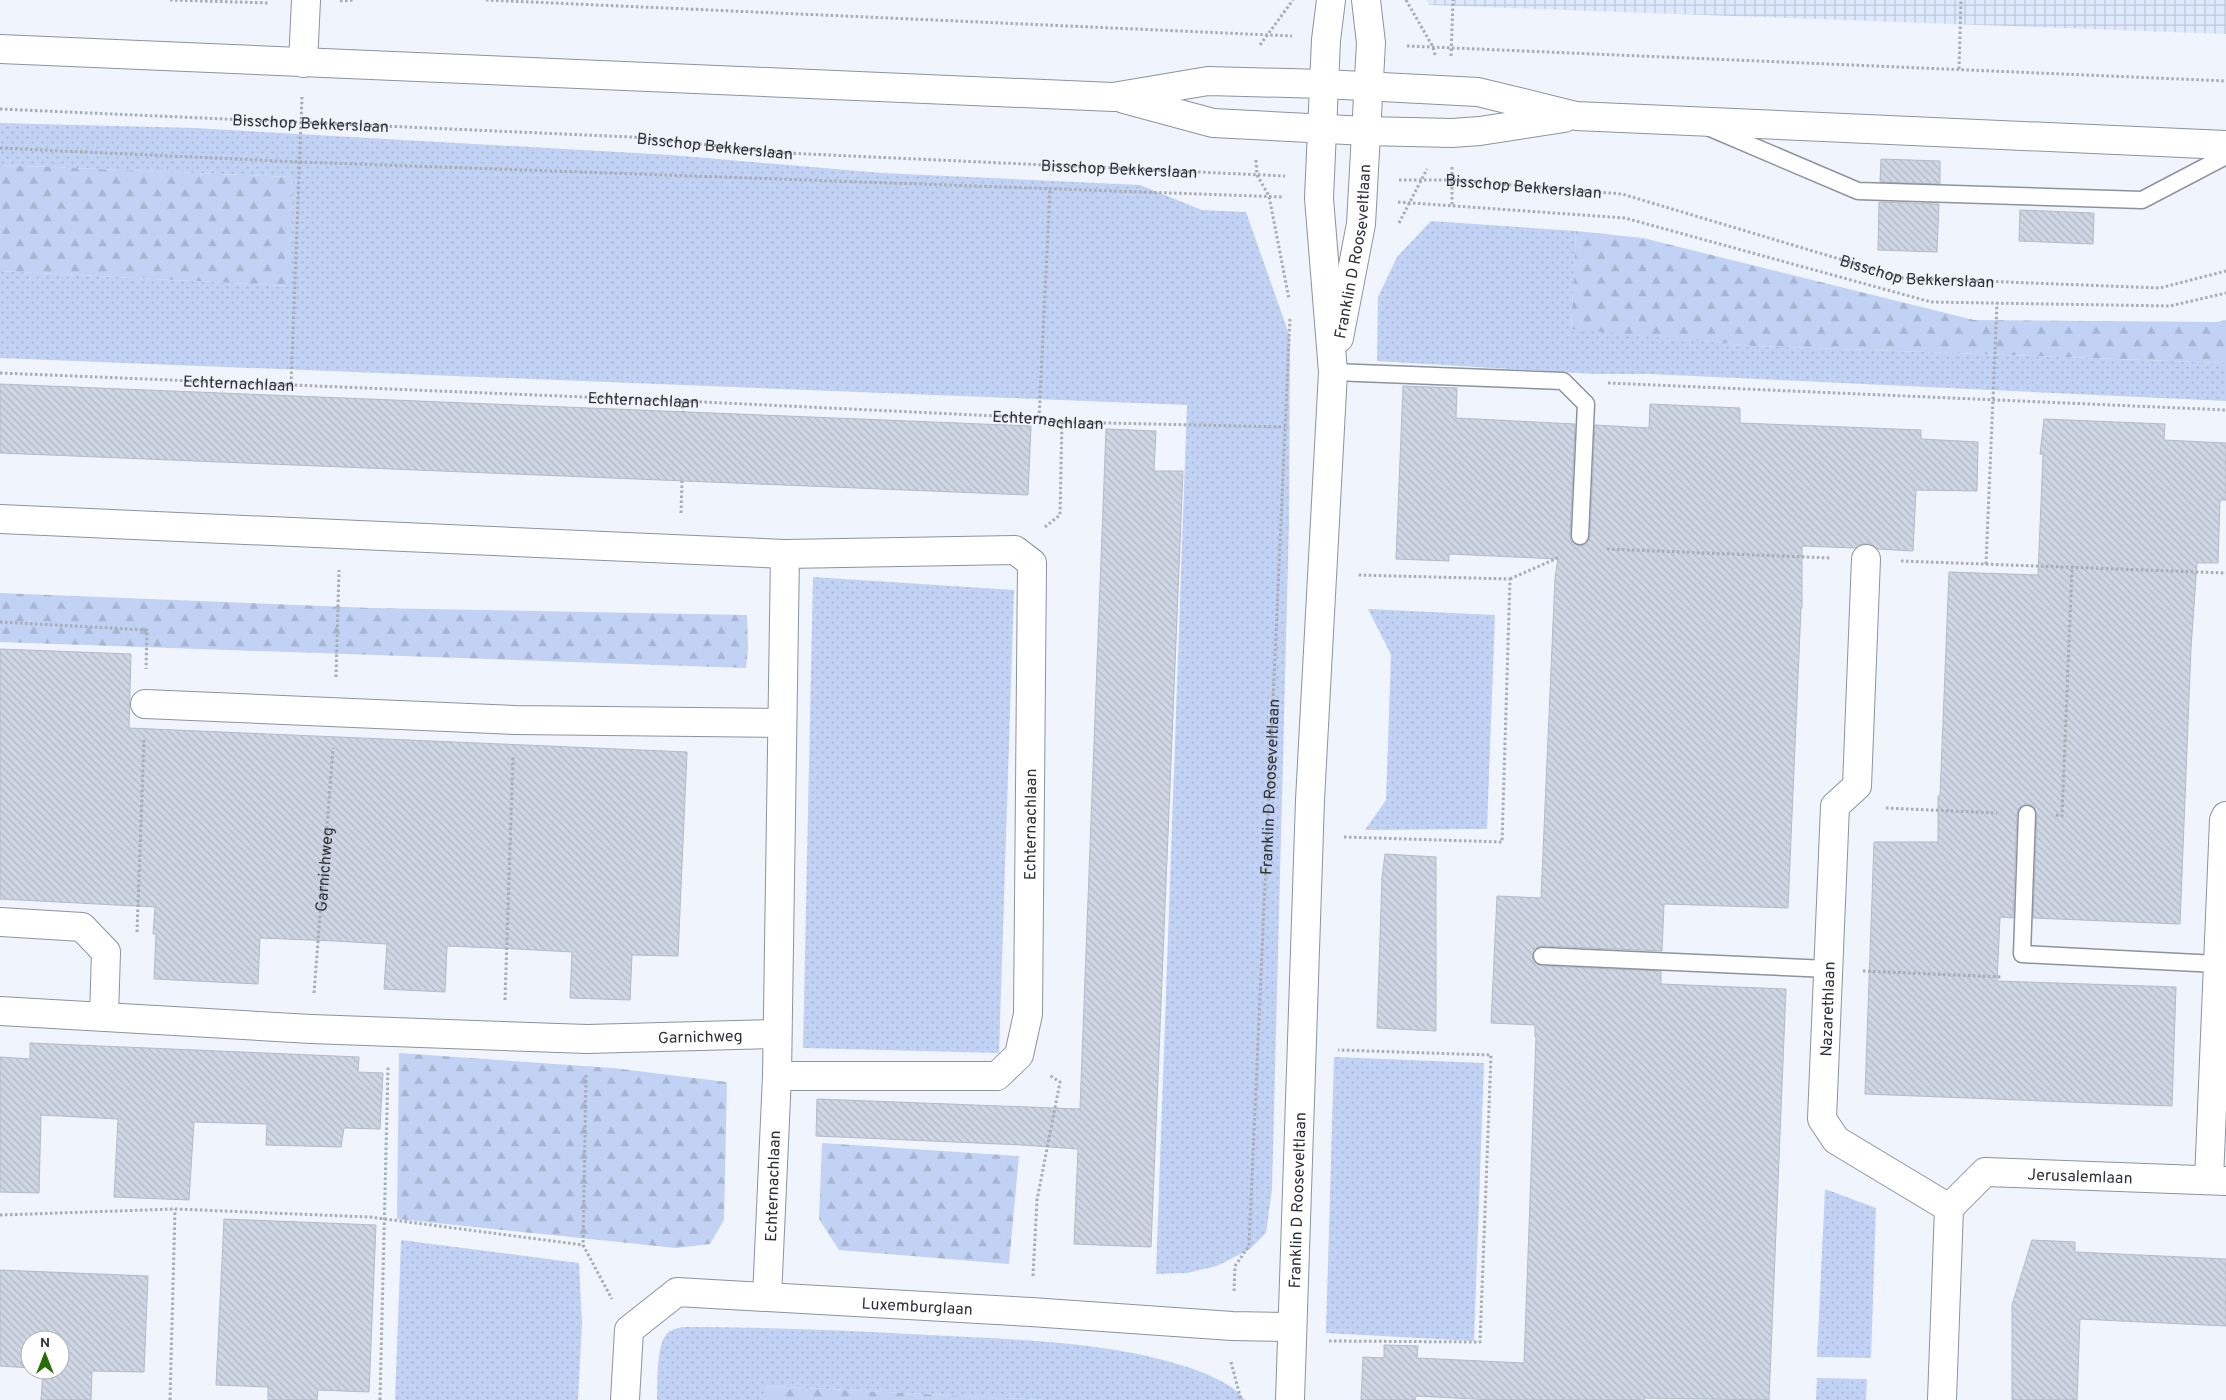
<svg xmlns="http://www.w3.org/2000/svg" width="2226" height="1400" font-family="Overpass,sans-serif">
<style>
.industrial{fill:url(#industrial-grid)}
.grass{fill:url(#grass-dots)}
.forest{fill:url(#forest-firs)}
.building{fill:url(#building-back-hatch);stroke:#b4bbc8}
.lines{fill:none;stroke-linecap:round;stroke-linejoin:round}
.lane-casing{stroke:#8c939f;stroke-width:19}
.street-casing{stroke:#8c939f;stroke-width:30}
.secondary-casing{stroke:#8c939f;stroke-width:30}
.path{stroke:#a8acb3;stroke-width:3;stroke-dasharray:2.5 2.5;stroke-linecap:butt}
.lane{stroke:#fff;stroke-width:16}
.street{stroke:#fff;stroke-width:28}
.secondary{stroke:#fff;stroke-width:28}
.labels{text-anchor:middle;stroke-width:4.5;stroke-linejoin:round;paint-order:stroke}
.street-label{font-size:16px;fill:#2e3136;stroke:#fff}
</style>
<defs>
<pattern id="industrial-grid" width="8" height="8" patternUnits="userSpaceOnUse" patternTransform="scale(1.25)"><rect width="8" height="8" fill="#dee9fe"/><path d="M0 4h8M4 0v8" fill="none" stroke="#bfc8da"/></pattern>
<pattern id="grass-dots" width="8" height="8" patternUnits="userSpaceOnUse" patternTransform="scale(1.25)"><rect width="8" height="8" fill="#c1d2f4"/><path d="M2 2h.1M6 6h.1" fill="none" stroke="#a6b5d2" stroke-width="1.8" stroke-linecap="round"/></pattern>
<pattern id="forest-firs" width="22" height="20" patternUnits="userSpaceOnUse" patternTransform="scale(1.25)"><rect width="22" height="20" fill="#c1d2f4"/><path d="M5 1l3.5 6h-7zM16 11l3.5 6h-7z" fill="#a6b5d2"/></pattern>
<pattern id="building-back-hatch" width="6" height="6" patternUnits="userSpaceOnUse" patternTransform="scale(1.25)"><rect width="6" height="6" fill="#cfd6e4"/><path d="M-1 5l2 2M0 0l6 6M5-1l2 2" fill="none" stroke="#b2b8c4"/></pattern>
</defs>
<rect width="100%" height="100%" fill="#f0f4fc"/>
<!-- industrial -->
<path class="industrial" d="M 1426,0 L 2226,0 L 2226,34 L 1429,5 Z"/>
<!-- grass -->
<g class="grass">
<path d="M 0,123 L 194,128 L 671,155 L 882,173 L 1140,185 L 1202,210 L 1246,212 L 1290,337 L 1289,522 L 1272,1189 L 1266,1233 L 1250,1249 L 1217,1266 L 1187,1273 L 1156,1274 L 1187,405 L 0,358 L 0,271 L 289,286 L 293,177 L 0,165 Z"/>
<path d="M 1431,221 L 1576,231 L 1571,328 L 1754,346 L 2226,363 L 2226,401 L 1650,374 L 1595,374 L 1377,361 L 1378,297 L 1397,257 Z"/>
<path d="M 813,577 L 1014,590 L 999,1053 L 803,1048 Z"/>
<path d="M 1368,609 L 1495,615 L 1487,829 L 1365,830 L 1386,800 L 1391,655 Z"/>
<path d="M 1334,1057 L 1484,1063 L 1474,1341 L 1326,1333 Z"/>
<path d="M 1825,1189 L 1876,1208 L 1871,1358 L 1817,1357 Z"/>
<path d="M 401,1240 L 579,1263 L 582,1323 L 578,1400 L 395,1400 Z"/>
<path d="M 682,1327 C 764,1327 846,1330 928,1335 C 988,1338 1050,1340 1109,1349 C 1144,1354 1225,1371 1245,1400 L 1044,1400 L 767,1386 L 766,1400 L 657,1400 C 658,1384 655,1340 670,1331 C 674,1329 679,1328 682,1327 Z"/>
<path d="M 1817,1378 L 1867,1379 L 1866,1400 L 1816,1400 Z"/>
</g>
<!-- forest -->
<g class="forest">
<path d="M 0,165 L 293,177 L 290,286 L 0,271 Z"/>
<path d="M 1576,231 L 1643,238 L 1974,320 L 2217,322 L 2226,320 L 2226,363 L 1754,346 L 1571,329 Z"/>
<path d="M 0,593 L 371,608 L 747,615 L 748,648 L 746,668 L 0,642 Z"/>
<path d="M 399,1053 L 613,1068 L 727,1082 L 724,1220 L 710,1244 L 676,1248 L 397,1219 Z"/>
<path d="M 822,1143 L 1019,1156 L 1009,1264 L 839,1250 L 819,1219 Z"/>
<path d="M 766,1386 L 1044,1400 L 766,1400 Z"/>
</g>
<!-- building -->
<g class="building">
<path d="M 1881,159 L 1940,161 L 1940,184 L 1880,182 Z"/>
<path d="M 1879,202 L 1939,204 L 1937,252 L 1878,250 Z"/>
<path d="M 2020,210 L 2094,213 L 2093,244 L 2019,241 Z"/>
<path d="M 0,384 L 1031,426 L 1028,495 L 0,453 Z"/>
<path d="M 1403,386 L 1457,388 L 1456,418 L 1575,424 L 1570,536 L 1571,541 L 1579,546 L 1585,545 L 1590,536 L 1595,425 L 1649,428 L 1650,404 L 1740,408 L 1740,423 L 1921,430 L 1921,439 L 1978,442 L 1977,491 L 1916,490 L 1913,551 L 1878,549 L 1867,543 L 1859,545 L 1855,548 L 1802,546 L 1802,608 L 1801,608 L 1788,908 L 1664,904 L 1662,951 L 1542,946 L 1537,947 L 1532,955 L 1533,961 L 1542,966 L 1661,971 L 1661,984 L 1786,989 L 1769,1400 L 1644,1398 L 1644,1400 L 1494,1400 L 1416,1396 L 1415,1400 L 1361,1400 L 1363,1357 L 1384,1358 L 1384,1345 L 1418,1346 L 1417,1358 L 1524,1363 L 1536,1037 L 1535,1037 L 1535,1025 L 1491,1023 L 1497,896 L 1541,898 L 1555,578 L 1558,559 L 1449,554 L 1449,561 L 1396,559 Z"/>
<path d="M 2044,419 L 2165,424 L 2164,440 L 2226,443 L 2226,500 L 2220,500 L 2218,563 L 2197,563 L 2191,648 L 2180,924 L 2033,918 L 2037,814 L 2033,806 L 2027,804 L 2019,808 L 2017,814 L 2013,918 L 2000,917 L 1997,981 L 2176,987 L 2172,1106 L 1865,1094 L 1874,842 L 1938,842 L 1938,796 L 1940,796 L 1949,572 L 2038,575 L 2043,454 L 2040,454 Z"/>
<path d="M 1106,429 L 1156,431 L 1154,471 L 1183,471 L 1151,1247 L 1074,1244 L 1078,1149 L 1022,1145 L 816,1136 L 817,1099 L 1080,1109 Z"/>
<path d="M 0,649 L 131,654 L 129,728 L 687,752 L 678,956 L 632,955 L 630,1000 L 570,998 L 572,952 L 517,949 L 447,946 L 445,992 L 384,989 L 387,944 L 335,941 L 260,938 L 258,984 L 154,979 L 156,934 L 153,934 L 155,907 L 0,899 Z"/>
<path d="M 1385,854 L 1436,857 L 1436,1031 L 1377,1028 L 1382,877 Z"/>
<path d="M 30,1043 L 359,1057 L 358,1072 L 383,1073 L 380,1129 L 344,1128 L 341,1147 L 266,1145 L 267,1124 L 194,1122 L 189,1200 L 114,1197 L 118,1119 L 41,1115 L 39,1193 L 0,1192 L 0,1057 L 30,1059 Z"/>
<path d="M 224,1219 L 376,1225 L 369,1392 L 318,1390 L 317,1400 L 268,1400 L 268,1387 L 216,1385 Z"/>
<path d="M 2032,1240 L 2075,1242 L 2075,1252 L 2226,1259 L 2226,1326 L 2080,1319 L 2077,1400 L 2012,1400 L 2012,1305 Z"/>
<path d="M 0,1270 L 148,1276 L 144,1372 L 92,1371 L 91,1400 L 41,1400 L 43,1370 L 60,1370 L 60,1340 L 30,1340 L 30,1368 L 0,1366 Z"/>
</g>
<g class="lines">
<defs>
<g id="lane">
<path d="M 1710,128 L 1858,191 L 2142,200 L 2226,156"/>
<path d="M 1333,372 L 1563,381 L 1586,404 L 1580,536"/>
<path d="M 2027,814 L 2022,954 L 2217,964"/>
<path d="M 1542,956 L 1828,969"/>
</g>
<g id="street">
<path d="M 303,63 L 306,0"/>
<path d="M 1866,559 L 1857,786 L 1835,806 L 1822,1119 L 1836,1140 L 1949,1208 L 1942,1400"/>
<path d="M 145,704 L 515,720 L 782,723"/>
<path d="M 0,922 L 82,927 L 106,952 L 104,1016"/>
<path id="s6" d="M 0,1011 L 311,1029 L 587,1039 L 777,1034"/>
<path id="s7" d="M 777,1076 L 997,1076 L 1019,1055 L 1028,1014 L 1032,563 L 1015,550 L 785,554"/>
<path d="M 2209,1180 L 2224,820 L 2226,816"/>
<path id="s8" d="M 1949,1208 L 1985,1172 L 2226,1181"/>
</g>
<g id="secondary">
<path d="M 0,49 L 1113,97 L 1208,81 L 1324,84 L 1478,92 L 1576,116 L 2226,145"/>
<path d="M 1124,99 L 1213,123 L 1366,131 L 1452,133 L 1480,131 L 1564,118"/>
<path id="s9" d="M 1339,338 L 1361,224 L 1371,43 L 1366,0"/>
<path d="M 0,519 L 785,554 L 777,1076 L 767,1297"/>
<path id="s10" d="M 625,1400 L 629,1330 L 677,1292 L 1031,1312 L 1232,1326 L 1291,1327"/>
<path id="s11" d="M 1290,1400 L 1310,800 L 1333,372 L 1319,198 L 1326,40 L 1331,0"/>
</g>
</defs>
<!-- lane casing -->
<use href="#lane" class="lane-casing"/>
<!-- street casing -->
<use href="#street" class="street-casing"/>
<!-- secondary casing -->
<use href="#secondary" class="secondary-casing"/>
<!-- path -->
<g class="path">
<path d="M 170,0 L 269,3"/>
<path d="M 486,0 L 1292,36"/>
<path d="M 1406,0 L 1433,47 L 1435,55"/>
<path d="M 340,1 L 355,0"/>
<path d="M 1260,45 L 1293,0"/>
<path d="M 1407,46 L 2226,81"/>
<path d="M 1451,56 L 1453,0"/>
<path d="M 1959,69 L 1961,0"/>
<path id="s1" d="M 0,109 L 631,137 L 786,153 L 1285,176"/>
<path d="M 0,148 L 300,162 L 1284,197"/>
<path d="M 1256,160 L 1257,175 L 1269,196 L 1289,299"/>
<path d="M 1452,167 L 1452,207"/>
<path id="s2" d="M 1399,180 L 1452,180 L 1622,194 L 1903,278 L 2160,288 L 2226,271"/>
<path d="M 1398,202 L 1625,218 L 1931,302 L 2170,306 L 2226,293"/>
<path d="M 1399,223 L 1427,169"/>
<path id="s3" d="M 0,373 L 682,401 L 1039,418 L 1062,422 L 1285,427"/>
<path d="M 1608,383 L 2226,410"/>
<path d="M 291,384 L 302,97"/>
<path d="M 682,401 L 683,412"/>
<path d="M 1039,418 L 1050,189"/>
<path d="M 681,513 L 682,481"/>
<path d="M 1045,527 L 1060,515 L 1062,422"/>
<path d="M 1607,549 L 1830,558"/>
<path d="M 1901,561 L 2226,573"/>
<path d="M 1986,564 L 1997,303"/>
<path d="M 1510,579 L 1560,557"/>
<path d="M 0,622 L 147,630 L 146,669"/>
<path d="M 336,677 L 339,570"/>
<path d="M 1886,808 L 1997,813"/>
<path d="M 2056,815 L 2062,816 L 2072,568"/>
<path d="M 1344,837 L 1502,842 L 1510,579 L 1357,575"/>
<path d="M 137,932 L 144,740"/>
<path d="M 1863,971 L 2002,977"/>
<path id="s4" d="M 314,993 L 333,748"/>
<path d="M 505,1000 L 513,757"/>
<path d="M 586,1075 L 583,1245 L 612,1299"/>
<path d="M 0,1215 L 175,1209 L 370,1217 L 583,1245"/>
<path d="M 1033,1276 L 1037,1200 L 1060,1082 L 1049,1075"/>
<path id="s5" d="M 1234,1291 L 1235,1266 L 1249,1246 L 1290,317"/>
<path d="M 1329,1341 L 1480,1342 L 1491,1055 L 1338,1050"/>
<path d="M 1231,1362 L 1241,1400"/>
<path d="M 170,1400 L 175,1209"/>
<path d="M 380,1400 L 388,1067"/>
</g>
<!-- lane -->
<use href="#lane" class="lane"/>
<!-- street -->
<use href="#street" class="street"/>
<!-- secondary -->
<use href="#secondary" class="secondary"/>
</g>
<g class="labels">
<!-- street labels -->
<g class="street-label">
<text dy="6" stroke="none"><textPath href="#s1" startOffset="311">Bisschop Bekkerslaan</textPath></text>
<text dy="6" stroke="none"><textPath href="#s1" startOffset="716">Bisschop Bekkerslaan</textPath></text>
<text dy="6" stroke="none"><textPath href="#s1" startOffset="1121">Bisschop Bekkerslaan</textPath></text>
<text dy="6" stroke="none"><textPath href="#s2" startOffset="125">Bisschop Bekkerslaan</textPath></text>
<text dy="6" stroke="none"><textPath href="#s9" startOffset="88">Franklin D Rooseveltlaan</textPath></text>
<text dy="6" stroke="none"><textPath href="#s2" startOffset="530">Bisschop Bekkerslaan</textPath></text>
<text dy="6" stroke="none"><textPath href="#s3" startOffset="239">Echternachlaan</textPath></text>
<text dy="6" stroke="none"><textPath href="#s3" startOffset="644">Echternachlaan</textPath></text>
<text dy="6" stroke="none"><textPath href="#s3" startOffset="1049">Echternachlaan</textPath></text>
<text dy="6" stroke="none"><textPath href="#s5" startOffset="509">Franklin D Rooseveltlaan</textPath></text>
<text dy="6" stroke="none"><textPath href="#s7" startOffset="482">Echternachlaan</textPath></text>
<text dy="6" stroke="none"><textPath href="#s4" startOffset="124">Garnichweg</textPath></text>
<text transform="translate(1827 1009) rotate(-88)" y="6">Nazarethlaan</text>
<text dy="6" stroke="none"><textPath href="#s6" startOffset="701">Garnichweg</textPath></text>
<text dy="6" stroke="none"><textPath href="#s8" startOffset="146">Jerusalemlaan</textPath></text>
<text transform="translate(772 1186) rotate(-88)" y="6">Echternachlaan</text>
<text dy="6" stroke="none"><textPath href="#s11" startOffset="200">Franklin D Rooseveltlaan</textPath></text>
<text dy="6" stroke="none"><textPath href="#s10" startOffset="372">Luxemburglaan</textPath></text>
</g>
</g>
<!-- north arrow -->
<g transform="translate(45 1355)"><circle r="24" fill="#ffffff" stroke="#abadaf"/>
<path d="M0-4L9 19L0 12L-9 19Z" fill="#276c05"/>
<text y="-8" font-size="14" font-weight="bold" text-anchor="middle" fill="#2e3136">N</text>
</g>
</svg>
